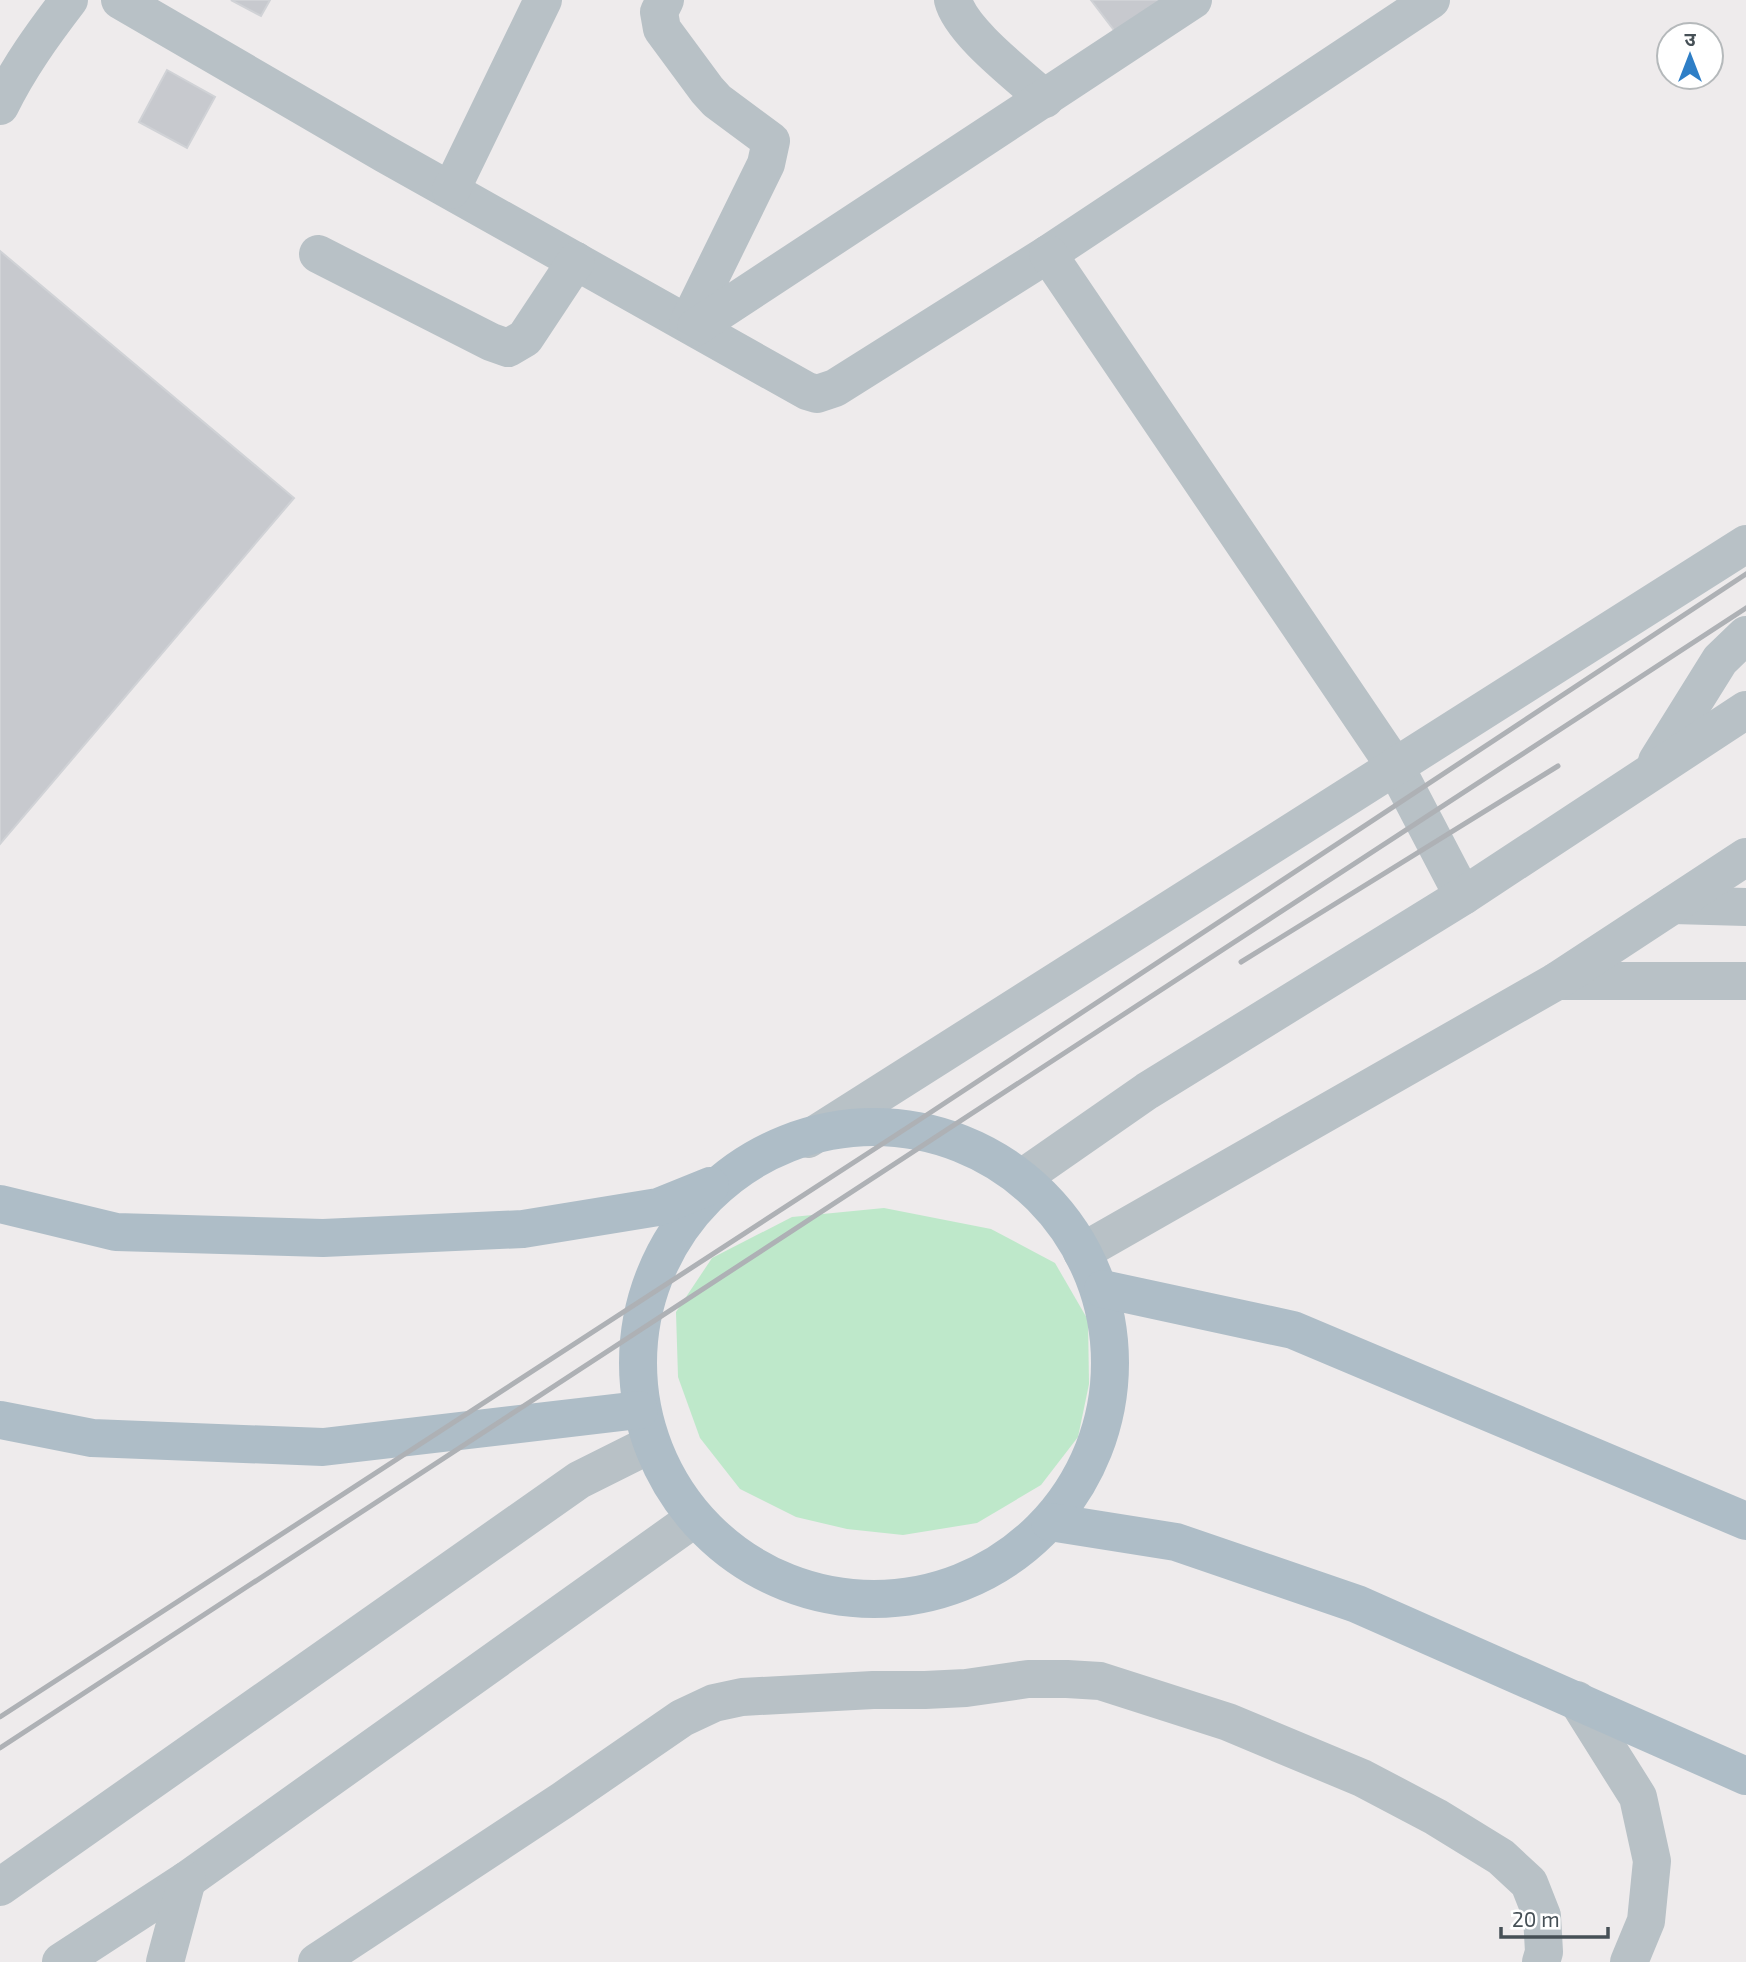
<svg xmlns="http://www.w3.org/2000/svg" width="1746" height="1962" font-family="'Exo 2','Noto Sans Devanagari',sans-serif">
<style>
.green{fill:#bee8ca}
.building{fill:#c7c9ce;stroke:#d0d2d6;stroke-width:2}
.lines{fill:none;stroke-linecap:round;stroke-linejoin:round}
.minor{stroke:#b8c1c6;stroke-width:38}
.major{stroke:#aebdc7;stroke-width:38}
.rail{stroke:#aeb1b5;stroke-width:5}
</style>
<rect width="100%" height="100%" fill="#eeebec"/>
<!-- green -->
<path class="green" d="M 884,1208 L 991,1229 L 1055,1263 L 1088,1320 L 1089,1384 L 1078,1437 L 1041,1485 L 977,1523 L 903,1535 L 847,1529 L 796,1517 L 740,1489 L 700,1438 L 678,1377 L 676,1312 L 712,1258 L 792,1217 Z"/>
<!-- building -->
<g class="building">
<path d="M 231,0 L 270,0 L 261,16 Z"/>
<path d="M 1091,0 L 1163,0 L 1117,34 Z"/>
<path d="M 167,70 L 215,97 L 187,148 L 139,122 Z"/>
<path d="M 0,251 L 294,498 L 0,844 Z"/>
</g>
<g class="lines">
<!-- minor -->
<g class="minor">
<path d="M 120,0 L 385,154 L 807,391 L 817,394 L 835,388 L 1048,254 L 1431,0"/>
<path d="M 665,0 L 659,12 L 662,29 L 707,90 L 717,101 L 771,141 L 766,164 L 688,323"/>
<path d="M 953,0 C 961,32 1020,76 1045,99"/>
<path d="M 0,106 C 19,67 43,34 69,0"/>
<path d="M 451,190 L 543,0"/>
<path d="M 318,254 L 491,342 L 508,348 L 525,338 L 576,261"/>
<path d="M 1048,254 L 1396,768 L 1463,896"/>
<path d="M 696,327 L 1193,0"/>
<path d="M 1657,761 L 1720,660 L 1746,635"/>
<path d="M 1673,905 L 1746,907"/>
<path d="M 1557,981 L 1746,981"/>
<path d="M 808,1139 L 1746,544"/>
<path d="M 1022,1178 L 1147,1091 L 1463,896 L 1746,710"/>
<path d="M 1082,1252 L 1557,981 L 1746,857"/>
<path d="M 1577,1700 L 1638,1797 L 1652,1861 L 1646,1921 L 1629,1962"/>
<path d="M 0,1887 L 579,1480 L 651,1444"/>
<path d="M 61,1962 L 187,1880 L 695,1518"/>
<path d="M 165,1962 L 187,1880"/>
<path d="M 317,1962 L 563,1800 L 682,1718 L 714,1703 L 742,1697 L 873,1690 L 925,1690 L 966,1688 L 1028,1679 L 1067,1679 L 1100,1681 L 1228,1722 L 1362,1778 L 1436,1817 L 1501,1857 L 1529,1883 L 1542,1916 L 1544,1952 L 1541,1962"/>
</g>
<!-- major -->
<g class="major">
<circle cx="874" cy="1363" r="236"/>
<path d="M 0,1204 L 116,1232 L 323,1238 L 523,1229 L 658,1207 L 710,1186"/>
<path d="M 1103,1289 L 1293,1330 L 1746,1521"/>
<path d="M 0,1420 L 92,1438 L 323,1447 L 639,1410"/>
<path d="M 1050,1522 L 1176,1542 L 1357,1604 L 1746,1776"/>
</g>
<!-- rail -->
<g class="rail">
<path d="M 1241,962 L 1558,766"/>
<path d="M 0,1717 L 916,1122 L 1746,574"/>
<path d="M 0,1748 L 1746,608"/>
</g>
</g>
<!-- north arrow -->
<g transform="translate(1690 56)"><circle r="33" fill="#ffffff" stroke="#b5b9bb" stroke-width="2"/>
<path d="M0-5L12 26L0 18L-12 26Z" fill="#2e7ec6"/>
<text y="-10" font-size="19" font-weight="bold" text-anchor="middle" fill="#465056">उ</text>
</g>
<!-- scale -->
<path d="M1501 1927v10h107v-10" fill="none" stroke="#465056" stroke-width="3.5"/>
<text x="1512" y="1927" font-size="21" fill="#465056" stroke="#ffffff" stroke-width="5" paint-order="stroke">20 m</text>
</svg>
